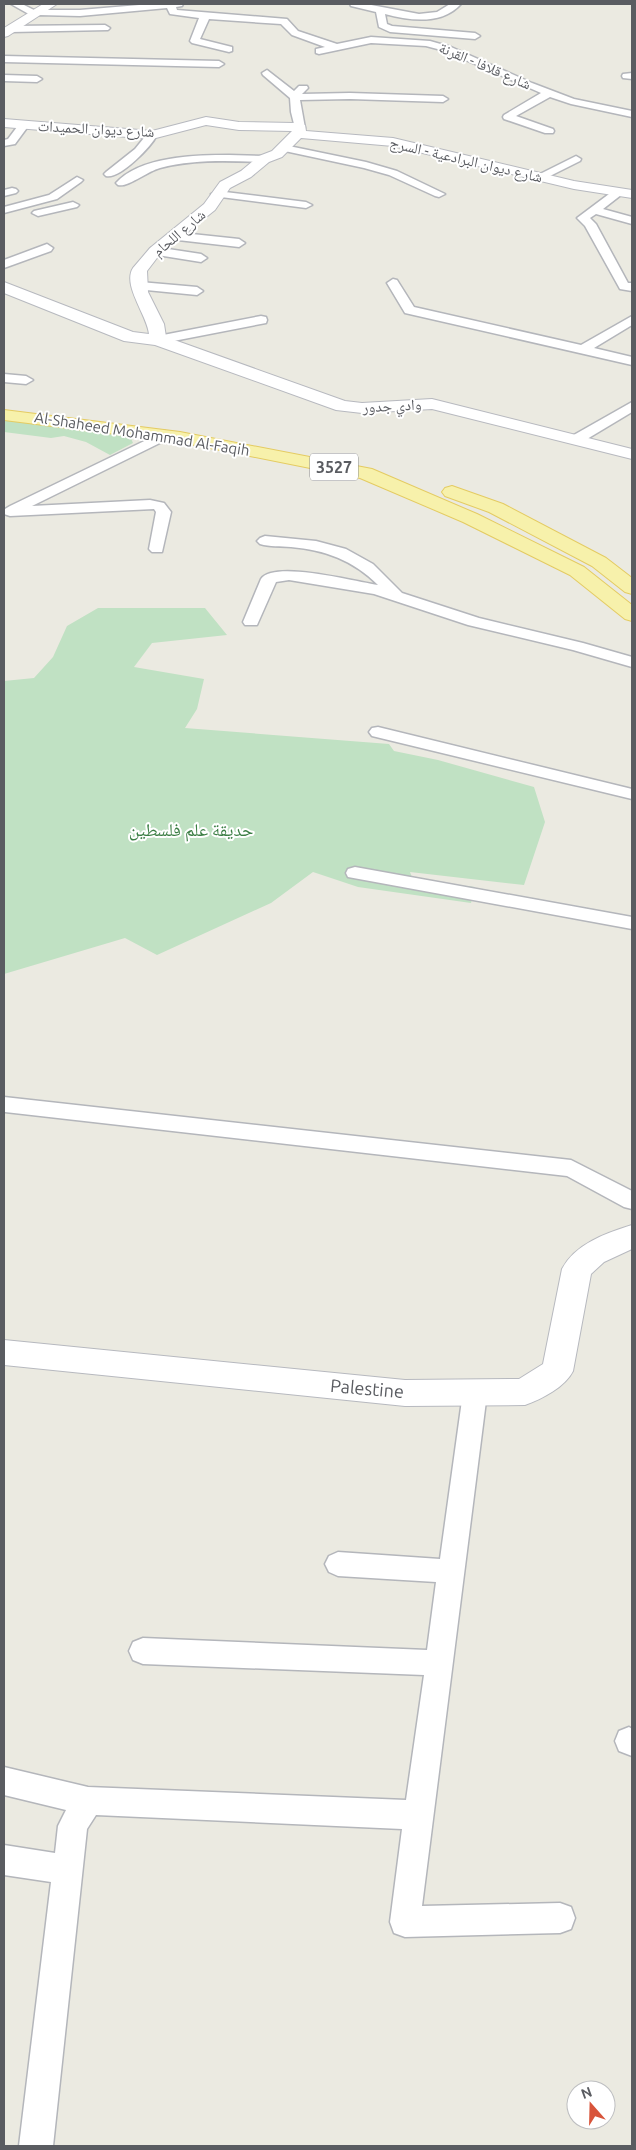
<svg xmlns="http://www.w3.org/2000/svg" width="636" height="2150" font-family="Ubuntu,'Noto Naskh Arabic',sans-serif">
<style>
.green{fill:#c0e1c3}
.lines{fill:none;stroke-linecap:round;stroke-linejoin:round}
.street-casing{stroke:#b4b6bb;stroke-width:3}
.secondary-casing{stroke:#b7b9bf;stroke-width:2}
.primary-casing{stroke:#e4cb62;stroke-width:2}
.street{fill:#fff;fill-rule:evenodd}
.secondary{fill:#fff;fill-rule:evenodd}
.primary{fill:#f7f1ab;fill-rule:evenodd}
.labels{text-anchor:middle;stroke-width:4;stroke-linejoin:round;paint-order:stroke}
.far-street-label{font-size:15px;fill:#5a5c61;stroke:#fff}
.shield{fill:#fff;stroke:#8c8d90;stroke-width:1}
.shield-label{font-size:16px;font-weight:bold;fill:#5a5c61}
.park-label{font-size:18px;fill:#3b7e44;stroke:#fff}
.street-label{font-size:18px;fill:#5a5c61;stroke:#fff}
</style>
<rect width="100%" height="100%" fill="#ebeae1"/>
<!-- green -->
<g class="green">
<path d="M 18,417 L 129,434 L 133,443 L 110,455 L 86,442 L 64,436 L 51,438 L 4,432 L 4,419 Z"/>
<path d="M 98,608 L 205,608 L 227,635 L 152,643 L 134,667 L 204,679 L 197,709 L 185,728 L 389,744 L 394,751 L 438,760 L 534,787 L 545,822 L 524,885 L 410,872 L 413,880 L 475,887 L 471,903 L 358,887 L 313,872 L 271,903 L 157,955 L 125,938 L 4,974 L 4,681 L 34,678 L 53,657 L 67,626 Z"/>
</g>
<g class="lines">
<defs>
<g id="street">
<path d="M 11,4 L 22,4 L 34,10 L 80,10 L 151,4 L 183,4 L 182,6 L 176,7 L 177,10 L 287,19 L 298,31 L 337,44 L 371,37 L 430,41 L 451,47 L 532,83 L 574,99 L 632,111 L 632,117 L 571,104 L 550,97 L 516,116 L 553,129 L 554,131 L 553,133 L 545,133 L 504,119 L 503,117 L 504,115 L 541,93 L 445,51 L 426,46 L 371,43 L 319,54 L 316,53 L 316,49 L 325,47 L 292,35 L 281,24 L 209,19 L 200,39 L 232,47 L 232,51 L 229,52 L 192,43 L 190,41 L 199,18 L 170,14 L 167,8 L 80,16 L 38,15 L 34,17 Z"/>
<path d="M 350,4 L 366,4 L 419,14 L 437,12 L 450,4 L 461,4 C 442,25 411,21 385,14 L 387,24 L 392,26 L 475,33 L 480,36 L 475,39 L 390,32 L 379,27 L 376,12 L 351,6 Z"/>
<path d="M 105,25 L 110,28 L 108,30 L 11,32 L 6,29 L 11,26 Z"/>
<path d="M 4,56 L 219,61 L 224,64 L 219,67 L 4,62 Z"/>
<path d="M 267,70 L 294,91 L 299,86 L 307,86 L 308,88 L 302,94 L 350,93 L 443,96 L 448,99 L 443,102 L 350,99 L 300,100 L 305,128 L 300,131 L 295,128 L 291,112 L 290,98 L 263,75 L 262,73 Z"/>
<path d="M 632,73 L 632,79 L 623,78 L 622,76 L 623,74 Z"/>
<path d="M 4,75 L 37,76 L 42,79 L 37,82 L 4,81 Z"/>
<path d="M 24,122 L 29,125 L 15,144 L 4,146 L 4,140 L 8,139 L 20,123 Z"/>
<path d="M 152,132 L 157,135 C 151,147 119,180 106,176 L 104,174 L 106,172 L 135,149 L 148,133 Z"/>
<path d="M 284,145 L 366,162 L 397,171 L 445,194 L 439,197 L 435,196 L 389,175 L 364,168 L 280,150 L 279,148 Z"/>
<path d="M 229,155 L 264,156 L 269,159 L 264,162 C 229,161 194,159 160,168 C 148,171 127,188 118,185 L 116,183 C 140,156 196,155 229,155 Z"/>
<path d="M 576,156 L 581,159 L 580,161 L 544,179 L 536,179 L 534,177 Z"/>
<path d="M 77,177 L 83,180 L 81,182 L 57,199 L 4,213 L 4,207 L 49,195 Z"/>
<path d="M 12,188 L 16,189 L 18,191 L 16,193 L 4,196 L 4,190 Z"/>
<path d="M 617,190 L 623,193 L 621,195 L 603,209 L 632,217 L 632,224 L 596,214 L 590,218 L 596,224 L 628,283 L 632,283 L 632,291 L 620,289 L 585,226 L 577,218 L 613,191 Z"/>
<path d="M 217,191 L 306,202 L 312,205 L 306,208 L 213,196 L 211,194 Z"/>
<path d="M 73,202 L 79,205 L 77,207 L 38,216 L 32,213 L 34,211 Z"/>
<path d="M 173,232 L 239,239 L 245,243 L 239,247 L 169,239 L 167,236 Z"/>
<path d="M 47,244 L 53,248 L 51,251 L 4,268 L 4,260 Z"/>
<path d="M 155,247 L 201,254 L 207,258 L 201,262 L 151,254 L 149,251 L 151,248 Z"/>
<path d="M 393,279 L 397,280 L 414,307 L 581,345 L 632,316 L 632,325 L 594,348 L 632,357 L 632,365 L 405,313 L 387,283 Z"/>
<path d="M 140,282 L 197,287 L 203,291 L 197,295 L 136,289 L 134,286 Z"/>
<path d="M 261,316 L 266,317 L 267,320 L 266,323 L 158,344 L 152,340 L 158,336 Z"/>
<path d="M 4,374 L 26,376 L 33,380 L 26,384 L 4,382 Z"/>
<path d="M 632,402 L 632,412 L 582,442 L 572,442 L 570,439 L 572,436 Z"/>
<path d="M 165,431 L 172,435 L 170,438 L 32,506 L 150,500 L 164,503 L 171,512 L 162,552 L 152,552 L 149,549 L 156,512 L 154,509 L 10,516 L 4,514 L 5,509 L 10,506 Z"/>
<path d="M 265,536 L 316,541 L 346,549 L 373,564 L 402,593 L 479,618 L 583,643 L 632,657 L 632,667 L 573,650 L 468,625 L 374,594 L 289,580 L 276,582 L 257,625 L 245,625 L 243,622 L 261,579 C 274,560 356,582 378,585 C 353,560 325,550 291,547 C 280,546 270,547 260,544 L 257,541 L 260,538 Z"/>
<path d="M 378,727 L 632,789 L 632,799 L 372,736 L 369,732 L 372,728 Z"/>
<path d="M 355,867 L 632,917 L 632,929 L 348,877 L 346,873 L 348,869 Z"/>
<path d="M 4,1097 L 571,1160 L 632,1191 L 632,1209 L 624,1207 L 567,1176 L 5,1112 Z"/>
<path d="M 475,1383 L 484,1386 L 487,1393 L 422,1906 L 560,1903 L 571,1907 L 575,1918 L 571,1929 L 560,1933 L 405,1937 L 394,1933 L 390,1922 L 402,1829 L 96,1815 L 87,1829 L 53,2146 L 19,2146 L 51,1882 L 4,1875 L 4,1845 L 55,1853 L 58,1826 L 66,1810 L 4,1795 L 4,1767 L 88,1787 L 406,1800 L 424,1675 L 143,1664 L 133,1660 L 129,1651 L 133,1642 L 143,1638 L 427,1650 L 436,1582 L 338,1576 L 329,1572 L 325,1564 L 329,1556 L 338,1552 L 440,1559 L 463,1393 L 466,1386 Z"/>
<path d="M 629,1727 L 632,1729 L 632,1756 L 619,1751 L 615,1741 L 619,1731 Z"/>
</g>
<g id="secondary">
<path d="M 43,4 L 57,4 L 8,36 L 4,37 L 4,28 Z"/>
<path d="M 206,117 L 239,122 L 294,123 L 305,125 L 306,131 L 393,138 L 574,181 L 632,190 L 632,198 L 574,189 L 393,146 L 301,138 L 282,157 L 269,162 L 251,177 L 230,188 L 215,210 L 160,254 L 147,271 L 148,292 L 164,324 L 166,337 L 345,401 L 362,403 L 432,399 L 632,449 L 632,459 L 432,409 L 362,413 L 336,410 L 155,345 L 124,341 L 4,293 L 4,282 L 133,332 L 149,334 C 147,315 122,285 133,268 L 150,248 L 204,204 L 220,182 L 241,171 L 259,156 L 272,151 L 292,131 L 239,130 L 206,125 L 152,139 L 4,127 L 4,119 L 152,131 Z"/>
<path d="M 632,1225 L 632,1249 L 604,1262 L 591,1274 L 573,1371 C 565,1387 542,1399 525,1405 L 405,1406 L 4,1365 L 4,1340 L 405,1380 L 519,1379 L 543,1364 L 562,1269 C 575,1244 606,1233 632,1225 Z"/>
</g>
<g id="primary">
<path d="M 4,410 L 180,432 L 372,469 L 477,514 L 584,567 L 632,605 L 632,621 L 625,619 L 570,575 L 463,522 L 360,478 L 180,442 L 4,420 Z"/>
<path d="M 452,486 L 503,504 L 606,558 L 632,578 L 632,594 L 625,592 L 592,566 L 489,512 L 445,496 L 442,492 L 445,488 Z"/>
</g>
</defs>
<!-- street casing -->
<use href="#street" class="street-casing"/>
<!-- secondary casing -->
<use href="#secondary" class="secondary-casing"/>
<!-- primary casing -->
<use href="#primary" class="primary-casing"/>
<!-- street -->
<use href="#street" class="street"/>
<!-- secondary -->
<use href="#secondary" class="secondary"/>
<!-- primary -->
<use href="#primary" class="primary"/>
</g>
<g class="labels">
<!-- far-street labels -->
<g class="far-street-label">
<text transform="translate(485 66) rotate(23)" y="5">شارع قلافا - القرنة</text>
<text transform="translate(96 129) rotate(3)" y="5">شارع ديوان الحميدات</text>
<text transform="translate(466 160) rotate(13)" y="5">شارع ديوان البرادعية - السرج</text>
<text transform="translate(179 233) rotate(-40)" y="5">شارع اللحام</text>
<text transform="translate(392 406) rotate(-3)" y="5">وادي جدور</text>
<text transform="translate(142 434) rotate(9)" y="5">Al-Shaheed Mohammad Al-Faqih</text>
</g>
<!-- shield labels -->
<rect class="shield" x="310" y="453.5" width="48" height="27" rx="4"/>
<g class="shield-label">
<text x="334" y="473">3527</text>
</g>
<!-- park labels -->
<g class="park-label">
<text x="191" y="836">حديقة علم فلسطين</text>
</g>
<!-- street labels -->
<g class="street-label">
<text transform="translate(367 1389) rotate(5)" y="6">Palestine</text>
</g>
</g>
<!-- border -->
<rect width="636" height="2150" fill="none" stroke="#5a5c61" stroke-width="10"/>
<!-- north arrow -->
<g transform="translate(591 2105) rotate(340)"><circle r="24" fill="#ffffff" stroke="#bdbec0"/>
<path d="M0-4L9 19L0 12L-9 19Z" fill="#d8543a"/>
<text y="-8" font-size="14" font-weight="bold" text-anchor="middle" fill="#5a5c61">N</text>
</g>
</svg>
